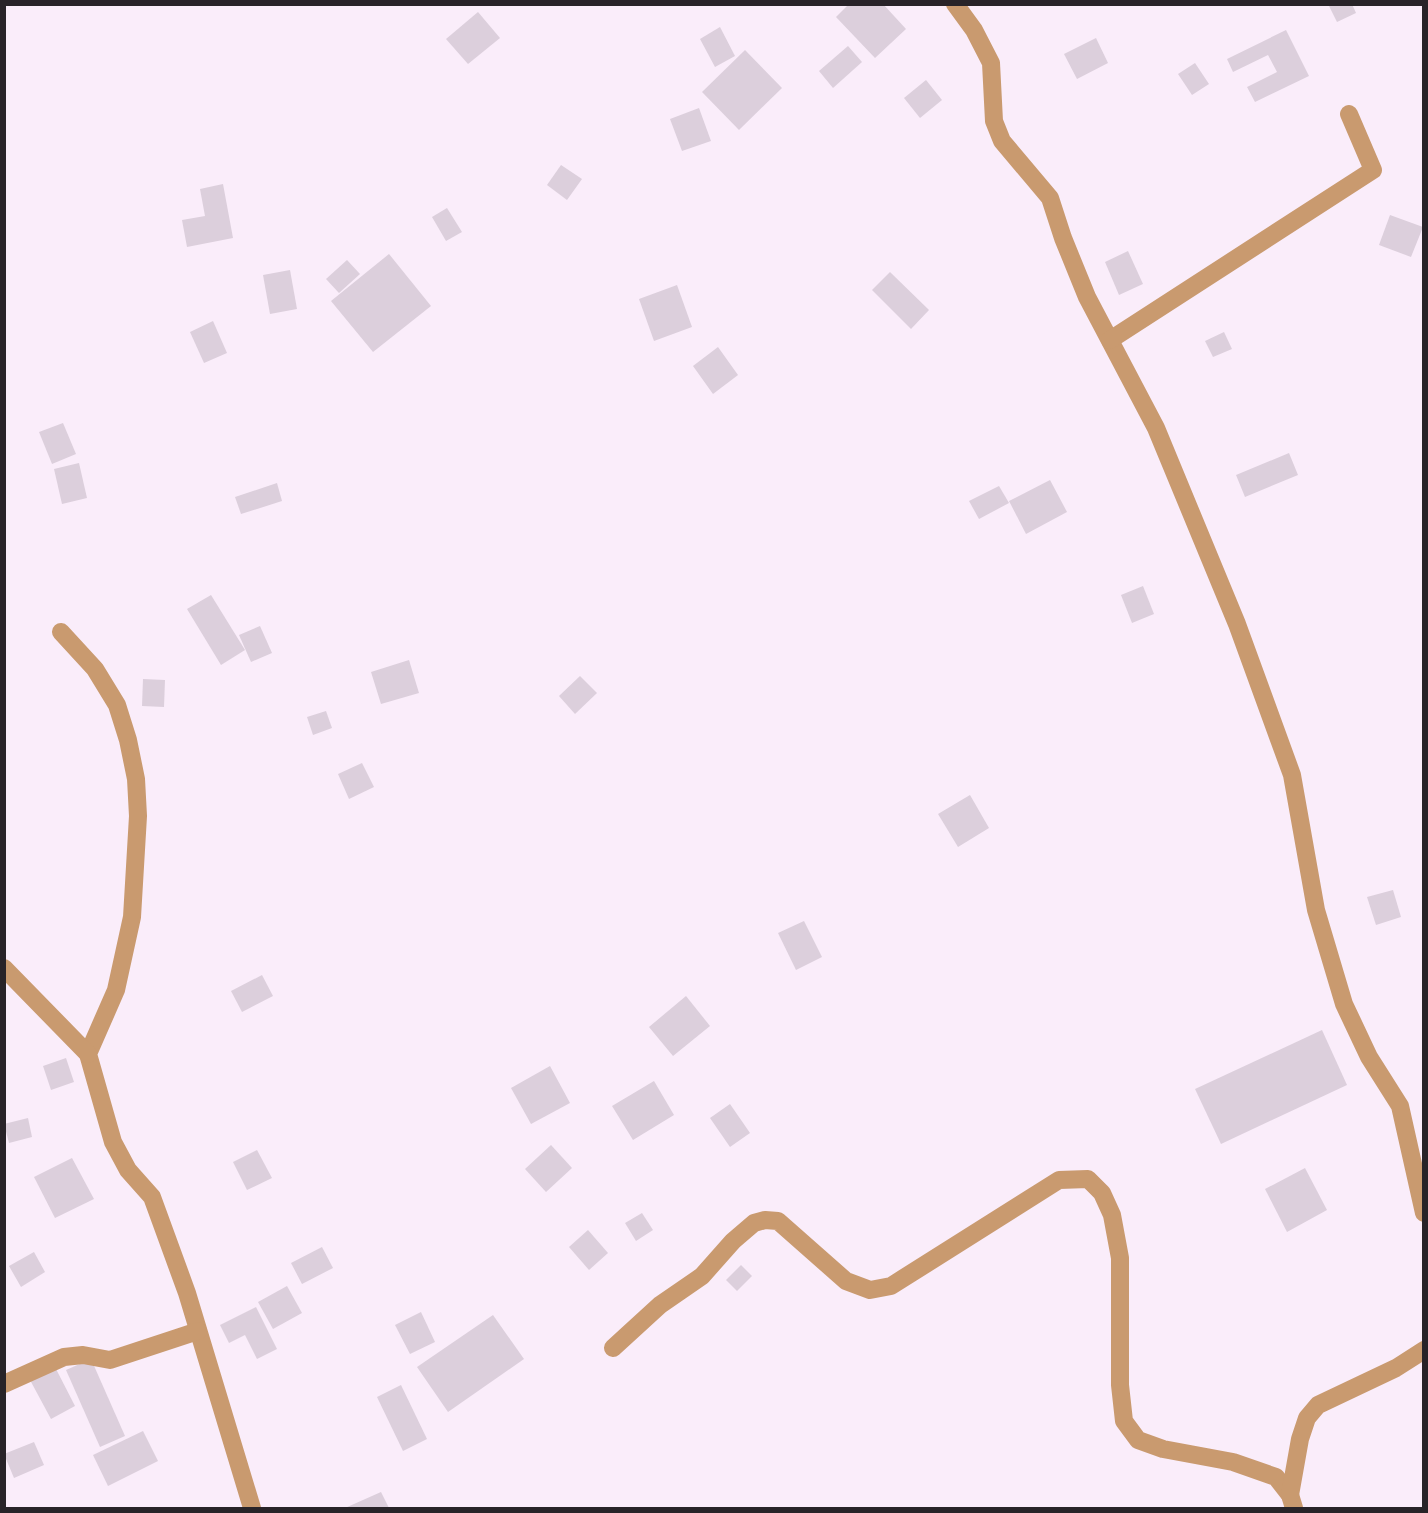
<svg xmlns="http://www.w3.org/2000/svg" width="1428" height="1513" font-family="Barlow,sans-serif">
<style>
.building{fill:#dccfdc}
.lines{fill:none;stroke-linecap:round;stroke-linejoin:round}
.street{stroke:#c99a6f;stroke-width:18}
</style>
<rect width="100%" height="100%" fill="#faedfa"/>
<!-- building -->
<g class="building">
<path d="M 849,4 L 883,4 L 906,29 L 875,58 L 836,17 Z"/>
<path d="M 1328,4 L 1352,4 L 1356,13 L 1337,22 Z"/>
<path d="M 478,12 L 500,38 L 468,64 L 446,39 Z"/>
<path d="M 720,27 L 735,56 L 715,67 L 700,39 Z"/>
<path d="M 1286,30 L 1309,76 L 1255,102 L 1247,87 L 1277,72 L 1268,55 L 1233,72 L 1227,59 Z"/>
<path d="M 1096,38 L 1108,63 L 1077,79 L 1064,54 Z"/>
<path d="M 848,46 L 862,62 L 833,88 L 819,71 Z"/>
<path d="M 745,50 L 782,88 L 739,130 L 702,92 Z"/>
<path d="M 1195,63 L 1209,84 L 1192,95 L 1178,74 Z"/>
<path d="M 926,80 L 942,100 L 920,118 L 904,98 Z"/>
<path d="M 699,108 L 711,141 L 682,151 L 670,119 Z"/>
<path d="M 561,165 L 582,179 L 567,200 L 547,185 Z"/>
<path d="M 223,184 L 233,238 L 187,247 L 182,220 L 205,216 L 200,189 Z"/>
<path d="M 447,208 L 462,232 L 446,241 L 432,217 Z"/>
<path d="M 1390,215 L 1423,227 L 1411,257 L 1379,245 Z"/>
<path d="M 1128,251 L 1143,284 L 1119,295 L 1105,262 Z"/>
<path d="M 389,254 L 431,306 L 373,352 L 331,301 Z"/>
<path d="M 347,260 L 360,274 L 339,293 L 326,279 Z"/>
<path d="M 290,270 L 297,309 L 270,314 L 263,275 Z"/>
<path d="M 890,272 L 929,310 L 911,329 L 872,290 Z"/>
<path d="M 677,285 L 692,327 L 654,341 L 639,299 Z"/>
<path d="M 213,321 L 227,353 L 204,363 L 190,332 Z"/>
<path d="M 1224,332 L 1232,349 L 1213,357 L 1205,341 Z"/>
<path d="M 718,347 L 738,375 L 713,394 L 693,366 Z"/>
<path d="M 63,423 L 76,454 L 52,464 L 39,432 Z"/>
<path d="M 1289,453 L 1298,475 L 1245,497 L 1236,475 Z"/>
<path d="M 79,463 L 87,498 L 62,504 L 54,469 Z"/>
<path d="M 1050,480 L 1067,512 L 1026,534 L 1009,501 Z"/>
<path d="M 277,483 L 282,501 L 241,514 L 235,497 Z"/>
<path d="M 999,486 L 1009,503 L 979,519 L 969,501 Z"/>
<path d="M 1143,586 L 1154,614 L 1132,623 L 1121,595 Z"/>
<path d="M 211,595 L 245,650 L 221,665 L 187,609 Z"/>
<path d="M 260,626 L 272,653 L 251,662 L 239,635 Z"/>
<path d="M 409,660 L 419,693 L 381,704 L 371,672 Z"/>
<path d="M 580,676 L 597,693 L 575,714 L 559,696 Z"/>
<path d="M 143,679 L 165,680 L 164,707 L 142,706 Z"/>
<path d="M 326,711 L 332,728 L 313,735 L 307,717 Z"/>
<path d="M 362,763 L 374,787 L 349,799 L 338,774 Z"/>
<path d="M 970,795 L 989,828 L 958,847 L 938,814 Z"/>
<path d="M 1393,890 L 1401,917 L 1376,925 L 1367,897 Z"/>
<path d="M 804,921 L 822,957 L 796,970 L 778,933 Z"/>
<path d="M 262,975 L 273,996 L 242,1012 L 231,991 Z"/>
<path d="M 686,996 L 710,1026 L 673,1056 L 649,1027 Z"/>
<path d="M 1322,1030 L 1347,1085 L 1221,1144 L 1195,1089 Z"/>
<path d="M 66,1058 L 74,1082 L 51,1090 L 43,1066 Z"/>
<path d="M 550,1066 L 570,1103 L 531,1124 L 511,1088 Z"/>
<path d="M 654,1081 L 674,1115 L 633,1140 L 612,1106 Z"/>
<path d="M 730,1104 L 750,1133 L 730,1147 L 710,1118 Z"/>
<path d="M 28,1118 L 32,1137 L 9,1143 L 4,1124 Z"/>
<path d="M 551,1145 L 572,1168 L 546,1192 L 525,1169 Z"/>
<path d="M 257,1150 L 272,1178 L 247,1190 L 233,1162 Z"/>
<path d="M 72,1158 L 94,1199 L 55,1218 L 34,1177 Z"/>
<path d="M 1305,1168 L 1327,1210 L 1287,1232 L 1265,1189 Z"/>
<path d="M 642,1213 L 653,1230 L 636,1241 L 625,1223 Z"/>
<path d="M 588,1230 L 608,1253 L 589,1270 L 569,1247 Z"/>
<path d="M 322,1247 L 333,1268 L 302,1284 L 291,1263 Z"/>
<path d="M 34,1252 L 45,1272 L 21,1287 L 9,1266 Z"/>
<path d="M 741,1265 L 752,1276 L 737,1291 L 726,1280 Z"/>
<path d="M 287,1286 L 302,1313 L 273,1329 L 258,1302 Z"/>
<path d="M 256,1307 L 277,1349 L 257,1359 L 245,1335 L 229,1343 L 220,1325 Z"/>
<path d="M 421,1312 L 435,1342 L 410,1354 L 395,1325 Z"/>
<path d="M 493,1315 L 524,1359 L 448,1412 L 417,1367 Z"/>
<path d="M 91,1359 L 125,1436 L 100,1447 L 66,1370 Z"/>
<path d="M 55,1367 L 75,1406 L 51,1419 L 30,1380 Z"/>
<path d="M 401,1385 L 427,1439 L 403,1451 L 377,1397 Z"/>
<path d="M 143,1431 L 158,1461 L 108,1486 L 93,1455 Z"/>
<path d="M 34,1442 L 44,1465 L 14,1478 L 4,1454 Z"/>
<path d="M 381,1492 L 389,1508 L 345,1508 Z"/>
</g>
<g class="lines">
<!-- street -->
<g class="street">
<path d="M 955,4 L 974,30 L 991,63 L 994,121 L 1002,141 L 1050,198 L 1063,238 L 1087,297 L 1156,428 L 1237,624 L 1292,775 L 1316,910 L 1344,1004 L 1369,1057 L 1400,1106 L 1424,1213"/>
<path d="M 1110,340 L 1373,170 L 1349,114"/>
<path d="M 61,632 L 95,669 L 117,705 L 128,740 L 136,779 L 138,816 L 132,917 L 116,990 L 88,1054 L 113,1142 L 128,1170 L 152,1197 L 187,1293 L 252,1508"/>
<path d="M 4,968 L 88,1054"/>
<path d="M 613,1348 L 660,1305 L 702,1276 L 733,1241 L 754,1223 L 765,1220 L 778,1221 L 846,1281 L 870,1290 L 891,1286 L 1059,1180 L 1088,1179 L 1102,1193 L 1112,1215 L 1120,1258 L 1120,1385 L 1124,1421 L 1138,1440 L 1163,1449 L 1233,1462 L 1276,1477 L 1290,1495 L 1294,1508"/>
<path d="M 4,1384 L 64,1357 L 83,1355 L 110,1360 L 198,1331"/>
<path d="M 1290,1495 L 1300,1439 L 1307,1418 L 1318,1405 L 1396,1368 L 1424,1350"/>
</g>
</g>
<!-- border -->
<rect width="1428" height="1513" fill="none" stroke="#282328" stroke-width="12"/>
</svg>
